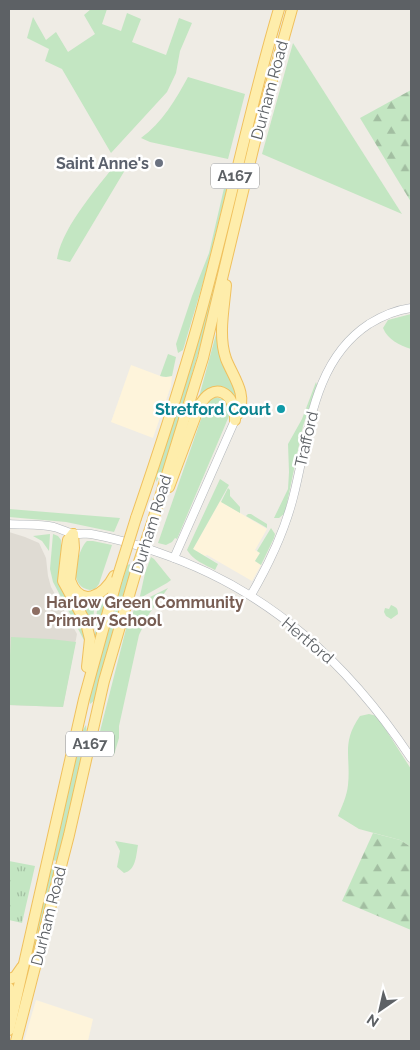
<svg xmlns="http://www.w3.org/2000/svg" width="420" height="1050" font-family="Raleway,sans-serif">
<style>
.commercial{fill:#fef4db}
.education{fill:#dfdbd3}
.green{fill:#c3e6c2}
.forest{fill:url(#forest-firs)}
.park{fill:url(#park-tufts)}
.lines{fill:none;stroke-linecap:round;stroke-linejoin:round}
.tertiary-casing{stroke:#b2b6ba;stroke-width:9}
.primary-casing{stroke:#f0c05d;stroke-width:12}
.tertiary{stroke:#fff;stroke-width:8}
.primary{stroke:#feedab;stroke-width:10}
.primary-bridge-casing{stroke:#f0c05d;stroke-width:12;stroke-linecap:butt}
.primary-bridge{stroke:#feedab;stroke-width:10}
.worship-dot{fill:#6b7280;stroke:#fff;stroke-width:2}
.culture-dot{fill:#0f9aa8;stroke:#fff;stroke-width:2}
.education-dot{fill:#8d6e63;stroke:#fff;stroke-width:2}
.labels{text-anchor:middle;stroke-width:5;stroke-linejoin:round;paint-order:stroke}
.shield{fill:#fff;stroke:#8e9093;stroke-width:1}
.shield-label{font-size:15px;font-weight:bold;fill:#5d6165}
.street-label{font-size:16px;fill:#5d6165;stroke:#fff}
.worship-label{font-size:16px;font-weight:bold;fill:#5b616d;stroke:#fff;text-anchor:end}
.culture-label{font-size:16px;font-weight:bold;fill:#0d838f;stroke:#fff;text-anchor:end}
.education-label{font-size:16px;font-weight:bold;fill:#785e54;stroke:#fff;text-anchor:start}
</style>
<defs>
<pattern id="forest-firs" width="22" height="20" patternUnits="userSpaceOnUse" patternTransform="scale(1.25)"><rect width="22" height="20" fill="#c3e6c2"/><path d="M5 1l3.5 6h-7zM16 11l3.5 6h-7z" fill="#a2bea1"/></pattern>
<pattern id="park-tufts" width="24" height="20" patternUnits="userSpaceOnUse" patternTransform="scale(1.25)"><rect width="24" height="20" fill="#c3e6c2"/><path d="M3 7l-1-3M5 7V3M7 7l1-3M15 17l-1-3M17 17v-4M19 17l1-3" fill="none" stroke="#a2bea1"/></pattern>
</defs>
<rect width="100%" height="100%" fill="#efece5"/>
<!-- commercial -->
<g class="commercial">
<path d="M 131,365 L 163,377 L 172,376 L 171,386 L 153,438 L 111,422 Z"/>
<path d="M 220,501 L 267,529 L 255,550 L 260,553 L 255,561 L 261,565 L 252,581 L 207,555 L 205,556 L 193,549 Z"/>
<path d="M 36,1000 L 93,1019 L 88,1041 L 24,1041 Z"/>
</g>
<!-- education -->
<path class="education" d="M 9,532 L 25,537 L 39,543 L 46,558 L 48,576 L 51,587 L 77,634 L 63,707 L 9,705 Z"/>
<!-- green -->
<g class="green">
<path d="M 91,9 L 107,9 L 102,24 L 121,31 L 127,13 L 141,19 L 132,42 L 166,55 L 179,18 L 192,23 L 180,51 L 176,73 L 167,92 L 111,153 L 62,69 L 45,61 L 49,49 L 27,38 L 33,17 L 46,40 L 56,32 L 68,52 L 95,34 L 84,15 Z"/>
<path d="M 293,43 L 402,214 L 262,154 Z"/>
<path d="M 188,77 L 245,94 L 228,159 L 150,142 L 141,138 C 162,123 176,99 188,77 Z"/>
<path d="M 125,160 L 128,165 L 70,262 L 57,259 C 62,227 98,187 118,161 Z"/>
<path d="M 228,171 L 231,172 L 205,276 L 183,350 L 178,353 L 176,344 L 192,296 L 209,253 Z"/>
<path d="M 222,252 L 205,329 L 165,468 L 156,482 L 157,468 Z"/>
<path d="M 411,314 L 411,349 C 399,345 388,340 383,328 L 388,320 Z"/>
<path d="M 216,334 L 218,334 L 238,402 L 206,391 L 199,397 Z"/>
<path d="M 168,354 L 176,357 L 172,376 L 166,377 L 160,376 Z"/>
<path d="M 316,382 L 317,385 L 303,426 L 285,513 L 279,518 L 274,518 L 288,489 L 289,472 L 288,444 L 302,419 Z"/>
<path d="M 215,397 L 226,400 L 231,411 L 229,416 L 177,539 L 175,538 L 172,542 L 166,545 L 158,543 L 207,402 L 209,399 Z"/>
<path d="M 220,479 L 229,485 L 193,549 L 218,564 L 215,570 C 205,565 193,560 187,550 Z"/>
<path d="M 228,488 L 230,490 L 230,496 L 240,507 L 240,513 L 221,502 Z"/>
<path d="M 9,509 L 120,518 L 114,532 L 66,522 L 9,517 Z"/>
<path d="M 248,514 L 251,514 L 267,524 L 267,528 L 246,516 Z"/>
<path d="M 271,528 L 275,534 L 274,538 L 261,565 L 255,561 L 260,553 L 257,551 Z"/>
<path d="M 50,534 L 49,551 L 42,541 L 33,536 Z"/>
<path d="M 53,534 L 58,536 L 61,540 L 61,548 L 64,548 L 85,630 L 85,642 L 53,582 L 50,569 Z"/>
<path d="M 87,541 L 93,541 L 112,545 L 99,584 L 95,589 L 90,590 C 84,589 79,586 77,580 C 73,571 80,547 87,541 Z"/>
<path d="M 151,557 L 154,559 L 171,580 L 167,583 L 142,597 L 140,596 L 145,573 Z"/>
<path d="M 130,564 L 132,568 L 95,700 L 90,704 L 89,696 L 125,566 Z"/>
<path d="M 168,588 L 149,614 L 139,635 L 119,726 L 119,738 L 114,755 L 95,751 L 128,621 L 138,603 Z"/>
<path d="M 106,595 L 107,596 L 94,642 L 98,599 Z"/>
<path d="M 74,596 L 95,600 L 91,641 Z"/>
<path d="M 391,605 C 396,607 398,608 398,614 L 391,619 L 386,616 L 384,612 L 385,608 L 389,609 Z"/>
<path d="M 11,637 L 50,639 L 76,642 L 63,707 L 9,705 L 9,656 L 10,656 Z"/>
<path d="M 369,714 L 377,716 L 411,769 L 411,847 L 400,840 L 359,829 L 338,816 C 342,806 347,796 348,785 C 351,756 341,743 360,716 Z"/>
<path d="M 86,725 L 87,736 L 58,861 L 51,860 L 80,735 Z"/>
<path d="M 115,841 L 138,845 C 136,856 136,870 124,873 L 117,867 L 120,851 Z"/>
<path d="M 51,864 L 57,864 L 22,999 L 19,999 Z"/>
</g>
<!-- forest -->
<g class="forest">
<path d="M 411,90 L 411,202 L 360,118 Z"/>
<path d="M 373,833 L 400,840 L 411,847 L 411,930 L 342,901 Z"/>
</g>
<!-- park -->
<path class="park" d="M 9,861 L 35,866 L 22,923 L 9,920 Z"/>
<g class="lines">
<defs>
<g id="tertiary">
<path d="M 9,524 C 24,525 40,524 54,527 C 61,529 66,532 72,533 C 78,535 85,533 91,534 C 113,538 135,544 157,552 C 268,589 348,663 411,758"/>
<path d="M 174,558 L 235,420"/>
<path d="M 251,595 C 269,564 284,533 293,498 C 309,437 311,362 369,324 C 382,316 396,310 411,308"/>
</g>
<g id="primary">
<path d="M 226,285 C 224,309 218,336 226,359 C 233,377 248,394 238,414"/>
<path d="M 169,487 L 199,407 C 212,380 236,391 235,420"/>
<path d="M 136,518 C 156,460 175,402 192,344 C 225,233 246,119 279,9"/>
<path d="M 152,523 L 203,358 L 256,137 L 292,9"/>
<path d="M 73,534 L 68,540 L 67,546 L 63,581 L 86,623 L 90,639 L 87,667"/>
<path d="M 73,534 L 74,548 L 70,580 C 80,609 104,596 114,576"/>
<path d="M 9,979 L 15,977 L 22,967"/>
<path d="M 9,988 L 13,1004"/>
<path d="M 9,1030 L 84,699 L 117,579"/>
<path d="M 16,1041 L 69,835 L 104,681 L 137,568"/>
</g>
</defs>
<!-- tertiary casing -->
<use href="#tertiary" class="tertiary-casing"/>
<!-- primary casing -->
<use href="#primary" class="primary-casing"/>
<!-- tertiary -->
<use href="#tertiary" class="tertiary"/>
<!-- primary -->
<use href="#primary" class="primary"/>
<defs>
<g id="primary-bridge">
<path d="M 137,568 L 152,523"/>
<path d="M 117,579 L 136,518"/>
</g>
</defs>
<!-- primary-bridge casing -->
<use href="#primary-bridge" class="primary-bridge-casing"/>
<!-- primary-bridge -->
<use href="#primary-bridge" class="primary-bridge"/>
</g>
<!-- markers -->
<circle class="worship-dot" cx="159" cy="163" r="5"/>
<circle class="culture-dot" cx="281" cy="409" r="5"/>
<circle class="education-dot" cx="36" cy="611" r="5"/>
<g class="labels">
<!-- shield labels -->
<g class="shield">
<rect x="211" y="163.5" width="48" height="25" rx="4"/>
<rect x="66" y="731.5" width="48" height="25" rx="4"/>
</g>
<g class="shield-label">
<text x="235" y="181">A167</text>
<text x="90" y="749">A167</text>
</g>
<!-- street labels -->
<g class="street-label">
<text transform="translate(269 90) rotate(-75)" y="6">Durham Road</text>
<text transform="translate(306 439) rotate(-77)" y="6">Trafford</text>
<text transform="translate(151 524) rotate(-73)" y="6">Durham Road</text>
<text transform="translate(308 640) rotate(40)" y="6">Hertford</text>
<text transform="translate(48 916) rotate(-76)" y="6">Durham Road</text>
</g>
<!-- worship labels -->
<g class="worship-label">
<text x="149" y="169">Saint Anne's</text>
</g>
<!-- culture labels -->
<g class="culture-label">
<text x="271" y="415">Stretford Court</text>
</g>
<!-- education labels -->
<g class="education-label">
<text x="46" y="608">Harlow Green Community<tspan x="46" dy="18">Primary School</tspan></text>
</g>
</g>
<!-- border -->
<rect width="420" height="1050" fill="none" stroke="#5d6165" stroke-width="20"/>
<!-- north arrow -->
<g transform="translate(380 1010) rotate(214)" stroke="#ffffff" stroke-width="4" paint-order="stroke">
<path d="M0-4L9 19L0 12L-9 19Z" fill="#5d6165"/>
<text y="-8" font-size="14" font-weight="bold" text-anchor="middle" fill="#5d6165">N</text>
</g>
</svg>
